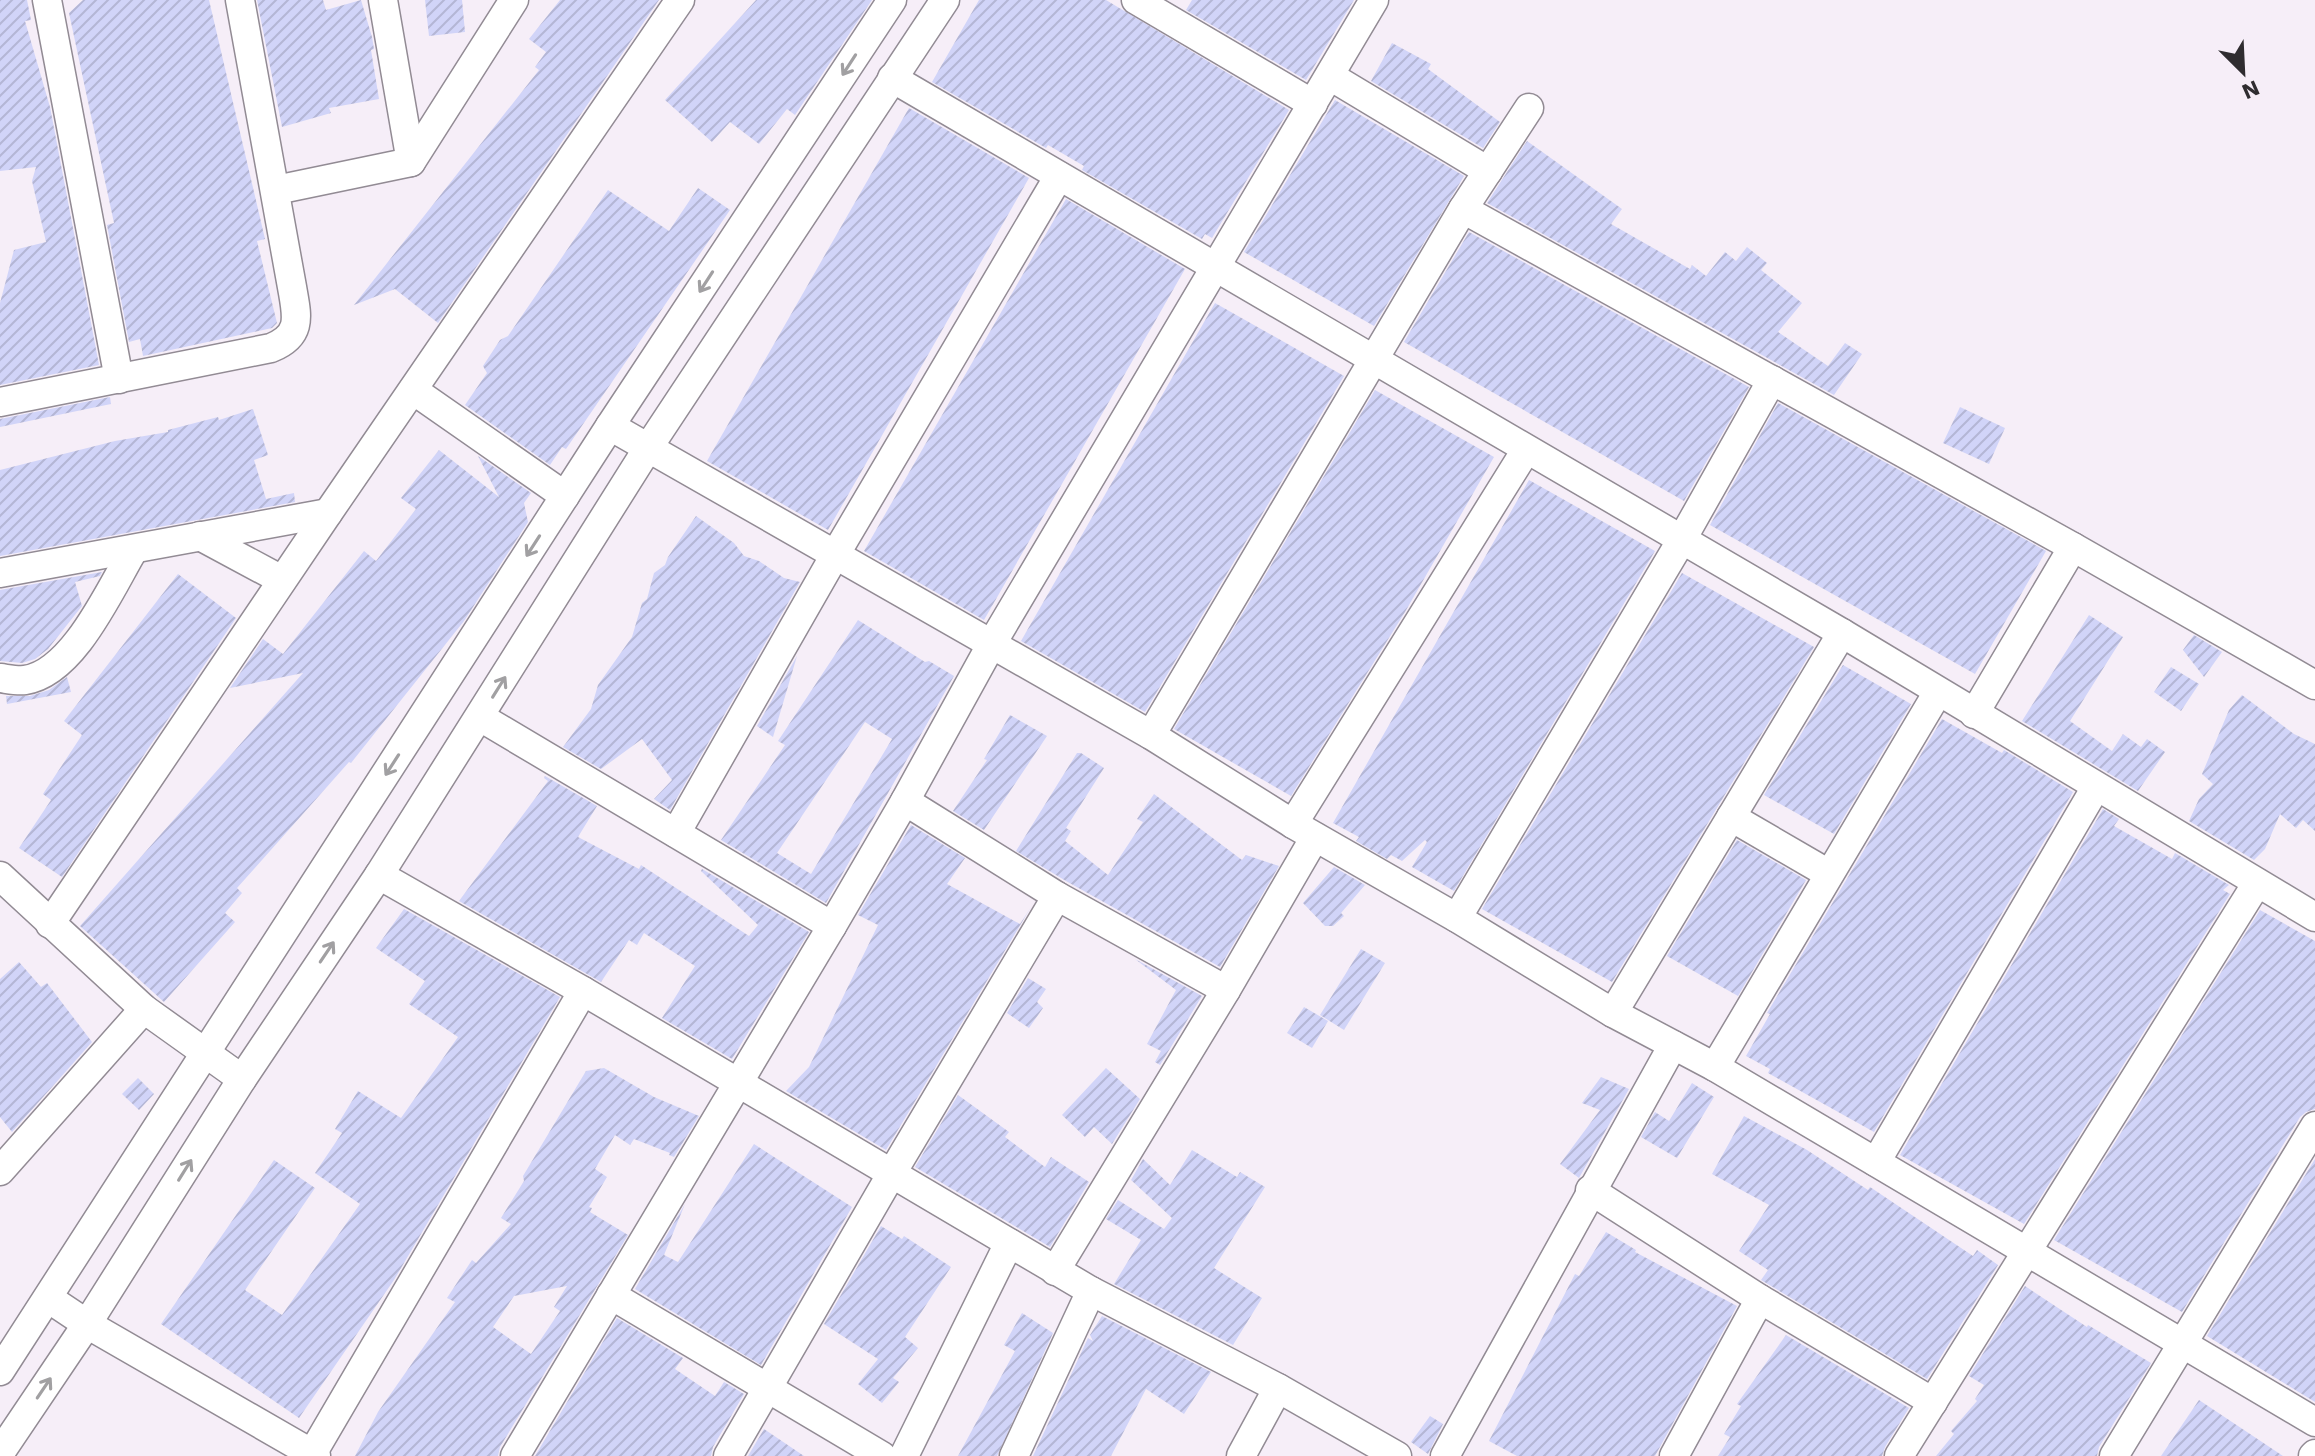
<svg xmlns="http://www.w3.org/2000/svg" width="2315" height="1456" font-family="'Work Sans',sans-serif">
<style>
.building{fill:url(#building-hatch);fill-rule:evenodd}
.lines{fill:none;stroke-linecap:round;stroke-linejoin:round}
.minor-casing{stroke:#928b94;stroke-width:31}
.minor{stroke:#fff;stroke-width:28}
.oneway{stroke:#a1a0a2}
</style>
<defs>
<pattern id="building-hatch" width="6" height="6" patternUnits="userSpaceOnUse" patternTransform="scale(2)"><rect width="6" height="6" fill="#d1d4f8"/><path d="M-1 1l2-2M0 6l6-6M5 7l2-2" fill="none" stroke="#b4b6d5"/></pattern>
</defs>
<rect width="100%" height="100%" fill="#f6eef8"/>
<!-- building -->
<g class="building">
<path d="M 0,0 L 27,0 L 31,20 L 25,21 L 50,107 L 99,365 L 0,385 L 0,303 L 14,250 L 46,242 L 32,181 L 36,167 L 0,171 Z"/>
<path d="M 83,0 L 209,0 L 265,239 L 257,241 L 277,323 L 272,328 L 143,356 L 140,339 L 129,342 L 107,225 L 114,223 L 69,13 Z"/>
<path d="M 257,0 L 323,0 L 326,10 L 361,0 L 372,37 L 374,49 L 371,50 L 379,99 L 329,108 L 331,113 L 282,127 Z"/>
<path d="M 425,0 L 462,0 L 465,32 L 429,36 Z"/>
<path d="M 560,0 L 659,0 L 438,323 L 395,289 L 354,305 L 539,70 L 535,67 L 546,52 L 529,39 Z"/>
<path d="M 756,0 L 872,0 L 795,115 L 787,109 L 759,144 L 730,122 L 712,142 L 665,100 Z"/>
<path d="M 979,0 L 1106,0 L 1289,110 L 1212,238 L 1205,234 L 1202,239 L 1082,170 L 1084,166 L 1048,145 L 1046,148 L 932,82 Z"/>
<path d="M 1192,0 L 1354,0 L 1306,80 L 1186,10 Z"/>
<path d="M 1392,43 L 1431,64 L 1428,69 L 1500,122 L 1483,148 L 1371,81 Z"/>
<path d="M 1335,100 L 1464,176 L 1374,326 L 1244,252 Z"/>
<path d="M 909,108 L 1029,178 L 828,530 L 707,461 Z"/>
<path d="M 1527,141 L 1622,209 L 1611,224 L 1690,269 L 1692,265 L 1706,276 L 1725,252 L 1736,261 L 1747,247 L 1767,263 L 1761,270 L 1802,303 L 1778,332 L 1828,366 L 1845,343 L 1862,354 L 1834,395 L 1487,203 Z"/>
<path d="M 698,188 L 730,210 L 566,449 L 562,447 L 550,465 L 465,405 L 487,373 L 483,366 L 500,340 L 508,336 L 608,190 L 669,231 Z"/>
<path d="M 1066,199 L 1185,269 L 984,620 L 864,551 Z"/>
<path d="M 1469,232 L 1749,387 L 1684,501 L 1404,342 Z"/>
<path d="M 1215,303 L 1344,376 L 1145,712 L 1021,641 Z"/>
<path d="M 1375,390 L 1494,457 L 1405,612 L 1291,796 L 1174,729 Z"/>
<path d="M 110,397 L 111,404 L 0,427 L 0,419 Z"/>
<path d="M 1778,403 L 2046,551 L 1975,674 L 1710,525 Z"/>
<path d="M 1960,407 L 2005,428 L 1989,464 L 1943,443 Z"/>
<path d="M 253,409 L 268,455 L 254,460 L 266,499 L 294,493 L 295,502 L 0,556 L 0,470 L 115,441 L 168,432 L 168,430 L 218,417 L 219,420 Z"/>
<path d="M 439,450 L 499,497 L 478,456 L 531,493 L 524,503 L 528,522 L 464,621 L 351,763 L 349,762 L 237,888 L 242,893 L 225,913 L 235,922 L 164,1002 L 80,926 L 303,673 L 230,688 L 263,639 L 283,654 L 364,551 L 376,561 L 416,509 L 401,498 Z"/>
<path d="M 1529,480 L 1655,551 L 1454,891 L 1412,867 L 1427,842 L 1425,840 L 1402,861 L 1391,855 L 1387,859 L 1356,841 L 1359,837 L 1333,823 Z"/>
<path d="M 696,516 L 734,543 L 744,556 L 759,561 L 784,578 L 800,582 L 670,810 L 654,799 L 672,780 L 642,739 L 601,769 L 563,747 L 591,709 L 598,685 L 632,637 L 642,603 L 647,599 L 654,573 L 665,565 L 668,557 Z"/>
<path d="M 102,572 L 100,576 L 75,582 L 82,606 L 48,649 L 35,659 L 22,663 L 0,661 L 0,590 Z"/>
<path d="M 1682,573 L 1814,647 L 1612,982 L 1482,909 Z"/>
<path d="M 178,574 L 236,618 L 62,877 L 19,848 L 51,800 L 43,794 L 82,735 L 64,721 Z"/>
<path d="M 2089,615 L 2123,637 L 2070,721 L 2112,751 L 2123,734 L 2141,747 L 2147,739 L 2165,752 L 2138,791 L 2022,721 Z"/>
<path d="M 858,620 L 925,662 L 929,661 L 954,676 L 826,903 L 721,840 L 785,745 L 778,741 ZM 865,722 L 892,739 L 811,874 L 777,853 Z"/>
<path d="M 2194,635 L 2222,652 L 2204,677 L 2183,650 Z"/>
<path d="M 797,656 L 773,737 L 757,726 Z"/>
<path d="M 1843,665 L 1911,704 L 1834,834 L 1764,795 Z"/>
<path d="M 2171,667 L 2199,684 L 2181,711 L 2154,692 Z"/>
<path d="M 67,677 L 71,692 L 7,704 L 6,696 L 30,696 L 49,690 Z"/>
<path d="M 2242,695 L 2294,734 L 2315,744 L 2315,831 L 2303,820 L 2296,828 L 2280,814 L 2265,849 L 2254,860 L 2189,821 L 2199,799 L 2213,784 L 2202,774 L 2229,710 Z"/>
<path d="M 1010,715 L 1047,736 L 984,830 L 953,811 L 987,760 L 984,759 Z"/>
<path d="M 1942,719 L 2002,753 L 2004,750 L 2073,792 L 1874,1132 L 1768,1073 L 1770,1069 L 1746,1056 L 1770,1014 L 1767,1013 Z"/>
<path d="M 1077,753 L 1081,753 L 1104,768 L 1066,828 L 1071,831 L 1065,841 L 1108,875 L 1143,822 L 1137,819 L 1154,794 L 1242,860 L 1246,855 L 1279,866 L 1220,967 L 1066,881 L 1016,851 Z"/>
<path d="M 545,776 L 597,806 L 578,837 L 639,869 L 641,865 L 749,936 L 758,925 L 701,871 L 702,869 L 809,932 L 732,1059 L 662,1018 L 695,966 L 644,933 L 637,945 L 629,940 L 601,982 L 459,901 L 548,781 L 544,778 Z"/>
<path d="M 2103,809 L 2119,819 L 2114,826 L 2172,859 L 2175,853 L 2229,885 L 2223,890 L 2230,894 L 2024,1224 L 1900,1155 Z"/>
<path d="M 911,825 L 965,858 L 947,884 L 1020,924 L 1031,907 L 886,1150 L 786,1091 L 809,1067 L 878,925 L 858,915 Z"/>
<path d="M 1737,840 L 1806,880 L 1738,996 L 1667,956 Z"/>
<path d="M 1334,867 L 1365,885 L 1341,913 L 1344,916 L 1333,926 L 1325,926 L 1303,903 Z"/>
<path d="M 404,909 L 560,997 L 394,1280 L 299,1418 L 161,1324 L 274,1160 L 315,1188 L 245,1290 L 282,1315 L 360,1204 L 315,1173 L 342,1133 L 335,1129 L 358,1091 L 401,1118 L 458,1037 L 409,1004 L 425,981 L 376,948 Z"/>
<path d="M 2260,910 L 2315,941 L 2315,1109 L 2306,1112 L 2300,1117 L 2182,1312 L 2054,1240 Z"/>
<path d="M 1361,949 L 1385,963 L 1344,1030 L 1320,1015 Z"/>
<path d="M 1135,959 L 1202,996 L 1160,1065 L 1155,1062 L 1161,1051 L 1147,1044 L 1176,990 Z"/>
<path d="M 19,962 L 41,987 L 47,983 L 92,1042 L 12,1132 L 0,1117 L 0,979 Z"/>
<path d="M 1028,978 L 1046,989 L 1037,1002 L 1043,1008 L 1029,1028 L 1007,1013 Z"/>
<path d="M 1304,1007 L 1328,1021 L 1312,1048 L 1287,1033 Z"/>
<path d="M 604,1068 L 654,1097 L 699,1116 L 674,1157 L 669,1155 L 670,1153 L 634,1139 L 630,1145 L 615,1135 L 595,1169 L 607,1177 L 589,1207 L 592,1208 L 590,1212 L 628,1235 L 500,1447 L 498,1456 L 355,1456 L 378,1412 L 455,1302 L 447,1298 L 472,1260 L 476,1263 L 511,1224 L 501,1218 L 524,1181 L 523,1176 L 586,1071 ZM 567,1286 L 554,1307 L 560,1311 L 531,1354 L 493,1327 L 514,1296 Z"/>
<path d="M 1106,1068 L 1140,1099 L 1112,1144 L 1094,1127 L 1085,1137 L 1062,1115 Z"/>
<path d="M 1601,1077 L 1629,1089 L 1579,1178 L 1560,1164 L 1600,1110 L 1582,1103 Z"/>
<path d="M 138,1078 L 154,1094 L 139,1110 L 122,1094 Z"/>
<path d="M 1692,1083 L 1714,1097 L 1677,1158 L 1641,1137 L 1655,1112 L 1669,1121 Z"/>
<path d="M 958,1095 L 1009,1132 L 1005,1137 L 1045,1167 L 1051,1157 L 1089,1182 L 1050,1247 L 915,1167 Z"/>
<path d="M 1744,1116 L 1807,1150 L 1868,1190 L 1870,1187 L 1973,1256 L 1977,1250 L 1998,1265 L 1927,1379 L 1761,1280 L 1768,1270 L 1739,1251 L 1769,1205 L 1712,1174 Z"/>
<path d="M 754,1144 L 852,1207 L 761,1365 L 635,1289 L 685,1204 L 664,1255 L 678,1262 Z"/>
<path d="M 1192,1150 L 1237,1177 L 1240,1172 L 1265,1187 L 1214,1268 L 1262,1298 L 1233,1345 L 1114,1284 L 1141,1240 L 1106,1219 L 1118,1200 L 1164,1229 L 1172,1218 L 1131,1180 L 1143,1159 L 1170,1185 Z"/>
<path d="M 2315,1159 L 2315,1402 L 2207,1336 Z"/>
<path d="M 881,1226 L 902,1239 L 904,1236 L 951,1267 L 905,1337 L 918,1348 L 893,1378 L 899,1382 L 882,1403 L 858,1384 L 878,1359 L 824,1324 Z"/>
<path d="M 1606,1232 L 1636,1250 L 1635,1252 L 1737,1306 L 1655,1456 L 1517,1456 L 1489,1441 L 1575,1274 L 1579,1276 Z"/>
<path d="M 2025,1286 L 2087,1327 L 2088,1325 L 2151,1363 L 2099,1447 L 2097,1456 L 1936,1456 L 1954,1434 L 1951,1431 L 1977,1401 L 1975,1399 L 1984,1385 L 1969,1376 Z"/>
<path d="M 1022,1313 L 1053,1333 L 997,1456 L 958,1456 L 1015,1351 L 1004,1345 Z"/>
<path d="M 1102,1316 L 1211,1372 L 1184,1414 L 1146,1389 L 1111,1456 L 1033,1456 L 1088,1338 L 1093,1341 L 1090,1335 Z"/>
<path d="M 617,1318 L 683,1358 L 675,1369 L 715,1396 L 724,1382 L 744,1394 L 713,1447 L 711,1456 L 535,1456 Z"/>
<path d="M 1786,1335 L 1909,1408 L 1885,1447 L 1882,1456 L 1718,1456 L 1730,1437 L 1724,1434 L 1741,1406 L 1737,1404 Z"/>
<path d="M 2199,1400 L 2283,1456 L 2161,1456 Z"/>
<path d="M 1430,1416 L 1443,1424 L 1428,1454 L 1411,1442 Z"/>
<path d="M 764,1429 L 804,1456 L 748,1456 Z"/>
</g>
<g class="lines">
<defs>
<g id="minor">
<path d="M 47,0 L 119,379"/>
<path d="M 383,0 L 411,162"/>
<path d="M 1136,0 L 1313,104"/>
<path d="M 1330,76 L 1488,171"/>
<path d="M 892,78 L 1842,633 L 2315,917"/>
<path d="M 276,190 L 411,162 L 514,0"/>
<path d="M 1463,209 L 2073,547 L 2315,685"/>
<path d="M 413,390 L 565,496"/>
<path d="M 0,402 L 271,348 C 303,335 297,316 292,287 L 240,0"/>
<path d="M 610,426 L 1151,735 L 1293,824 L 1457,918 L 1613,1013 L 1715,1067 L 2315,1422"/>
<path d="M 200,536 L 282,580"/>
<path d="M 0,573 L 328,513"/>
<path d="M 0,678 C 8,679 17,681 25,680 C 74,673 111,587 134,549"/>
<path d="M 1974,714 L 2073,547"/>
<path d="M 480,717 L 832,926"/>
<path d="M 1151,735 L 1463,209 L 1529,108"/>
<path d="M 905,801 L 1057,896 L 1226,990"/>
<path d="M 1731,817 L 1829,874"/>
<path d="M 1293,824 L 1526,450"/>
<path d="M 676,833 L 835,555 L 1059,176"/>
<path d="M 379,875 L 583,991 L 1091,1291 L 1278,1388 L 1397,1456"/>
<path d="M 0,876 L 144,1009 L 242,1079"/>
<path d="M 1457,918 L 1681,541 L 1772,380"/>
<path d="M 50,924 L 328,513 L 680,0"/>
<path d="M 1613,1013 L 1842,633"/>
<path d="M 1715,1067 L 1938,692"/>
<path d="M 1876,1162 L 2096,787"/>
<path d="M 0,1171 L 144,1009"/>
<path d="M 1590,1190 L 1760,1299 L 1933,1402"/>
<path d="M 1055,1271 L 1226,990 L 1315,837"/>
<path d="M 611,1295 L 882,1456"/>
<path d="M 48,1298 L 87,1324 L 316,1456"/>
<path d="M 0,1371 L 610,426 L 892,0"/>
<path d="M 0,1453 L 87,1324 L 242,1079 L 379,875 L 648,448 L 945,0"/>
<path d="M 312,1454 L 583,991"/>
<path d="M 515,1456 L 832,926 L 905,801 L 991,645 L 1374,0"/>
<path d="M 728,1456 L 892,1173 L 1057,896"/>
<path d="M 904,1456 L 1009,1243"/>
<path d="M 1014,1456 L 1091,1291"/>
<path d="M 1241,1456 L 1278,1388"/>
<path d="M 1445,1456 L 1673,1045"/>
<path d="M 1674,1456 L 1760,1299"/>
<path d="M 1899,1456 L 2257,883"/>
<path d="M 2114,1456 L 2315,1126"/>
<path d="M 2313,1456 L 2315,1454"/>
</g>
</defs>
<!-- minor casing -->
<use href="#minor" class="minor-casing"/>
<!-- minor -->
<use href="#minor" class="minor"/>
</g>
<!-- one-way arrows -->
<defs><path id="oneway-shaft" d="M-6 0H5M1.5-3L5.5 0L1.5 3" fill="none" stroke-width="1.6" stroke-linecap="round" stroke-linejoin="round" transform="scale(2)"/></defs>
<g class="oneway">
<use href="#oneway-shaft" transform="translate(849 65) rotate(123)"/>
<use href="#oneway-shaft" transform="translate(706 282) rotate(123)"/>
<use href="#oneway-shaft" transform="translate(533 546) rotate(123)"/>
<use href="#oneway-shaft" transform="translate(499 687) rotate(-58)"/>
<use href="#oneway-shaft" transform="translate(392 765) rotate(123)"/>
<use href="#oneway-shaft" transform="translate(327 952) rotate(-56)"/>
<use href="#oneway-shaft" transform="translate(185 1170) rotate(-58)"/>
<use href="#oneway-shaft" transform="translate(44 1388) rotate(-56)"/>
</g>
<!-- north arrow -->
<g transform="translate(2243 72) rotate(156)" stroke="#f6eef8" stroke-width="6" paint-order="stroke">
<path d="M0-6L14 30L0 20L-14 30Z" fill="#2f2c30"/>
<text y="-12" font-size="22" font-weight="bold" text-anchor="middle" fill="#2f2c30">N</text>
</g>
</svg>
